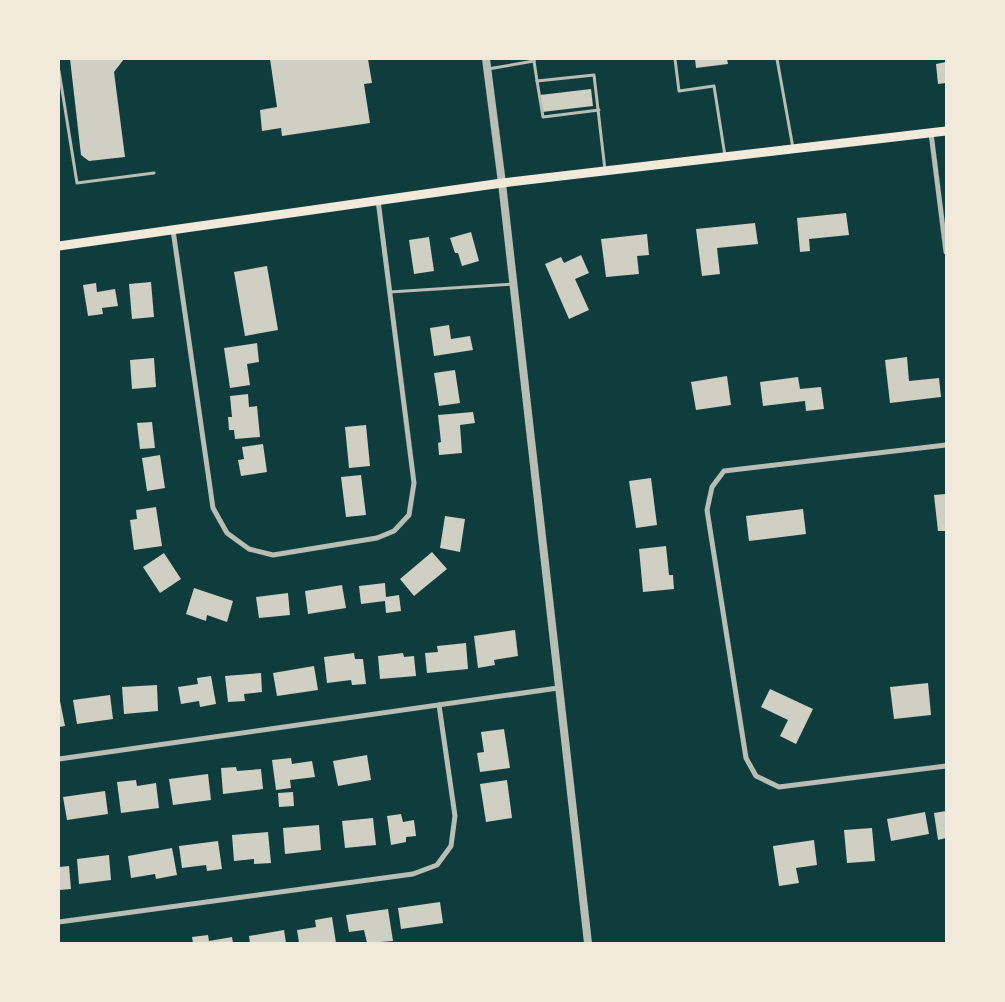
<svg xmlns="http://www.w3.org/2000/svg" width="1005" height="1002" font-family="'Work Sans',sans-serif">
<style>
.building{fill:#cfcfc3}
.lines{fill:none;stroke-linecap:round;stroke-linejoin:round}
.service{stroke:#b8beb3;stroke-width:3}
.minor{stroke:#b8beb3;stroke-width:5}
.tertiary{stroke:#b8beb3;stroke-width:8}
.secondary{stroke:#f1e9da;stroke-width:9}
</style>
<rect width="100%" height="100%" fill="#0f3d3e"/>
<!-- building -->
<g class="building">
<path d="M 70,59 L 124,59 L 114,72 L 125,157 L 89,161 L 81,155 Z"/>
<path d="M 270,59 L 368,59 L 372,83 L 364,84 L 370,123 L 282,136 L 281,128 L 262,131 L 260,110 L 277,107 Z"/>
<path d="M 695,59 L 727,59 L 728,64 L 696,68 Z"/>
<path d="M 946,62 L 946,83 L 938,84 L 936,64 Z"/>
<path d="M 591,89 L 593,106 L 542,112 L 540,95 Z"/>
<path d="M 846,213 L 849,235 L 809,239 L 810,251 L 800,252 L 797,218 Z"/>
<path d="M 755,223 L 758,244 L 717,248 L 720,274 L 702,276 L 696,229 Z"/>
<path d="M 471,232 L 479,261 L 462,266 L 458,253 L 455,253 L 450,238 Z"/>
<path d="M 647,234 L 649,255 L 637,256 L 639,274 L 606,277 L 601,239 Z"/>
<path d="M 429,237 L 434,271 L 414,274 L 409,240 Z"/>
<path d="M 581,255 L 589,273 L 575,279 L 589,310 L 569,319 L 545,264 L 561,257 L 564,263 Z"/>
<path d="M 267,266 L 278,330 L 245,336 L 234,272 Z"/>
<path d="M 151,282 L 154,317 L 132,319 L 129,284 Z"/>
<path d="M 96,283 L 97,292 L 115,289 L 118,306 L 102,308 L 103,314 L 88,316 L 83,285 Z"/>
<path d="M 449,325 L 451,339 L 470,336 L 473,350 L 434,356 L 430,328 Z"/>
<path d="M 257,343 L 259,362 L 247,364 L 250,385 L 230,388 L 224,348 Z"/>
<path d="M 907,357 L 909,381 L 939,378 L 941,397 L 890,403 L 885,360 Z"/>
<path d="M 154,358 L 156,387 L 132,389 L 130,360 Z"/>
<path d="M 455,370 L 460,403 L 439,406 L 434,373 Z"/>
<path d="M 727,376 L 731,405 L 696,410 L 691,382 Z"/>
<path d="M 798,377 L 800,389 L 821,387 L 824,409 L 806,411 L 805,401 L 763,406 L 760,382 Z"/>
<path d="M 248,394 L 249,407 L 257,406 L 260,437 L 235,439 L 234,430 L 229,430 L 228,417 L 232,417 L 230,396 Z"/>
<path d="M 473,412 L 475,423 L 460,425 L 462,453 L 439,455 L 438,443 L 441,442 L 438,415 Z"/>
<path d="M 152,422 L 155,448 L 140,449 L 137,423 Z"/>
<path d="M 366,425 L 370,466 L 349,468 L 345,427 Z"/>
<path d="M 263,444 L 267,472 L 241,476 L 238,460 L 244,459 L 242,447 Z"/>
<path d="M 160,455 L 165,488 L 147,491 L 142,458 Z"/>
<path d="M 361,475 L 366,515 L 346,517 L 341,477 Z"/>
<path d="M 651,478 L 657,525 L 636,528 L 629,481 Z"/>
<path d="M 946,494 L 946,531 L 938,531 L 934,495 Z"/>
<path d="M 156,507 L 162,546 L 134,550 L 130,520 L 137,519 L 136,510 Z"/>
<path d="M 803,509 L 806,534 L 749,541 L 746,516 Z"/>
<path d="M 445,516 L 465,519 L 460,552 L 440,548 Z"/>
<path d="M 666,546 L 669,575 L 673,575 L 674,589 L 643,592 L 639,549 Z"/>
<path d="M 432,552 L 447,569 L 414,596 L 400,579 Z"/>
<path d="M 164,553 L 181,579 L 160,593 L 143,567 Z"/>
<path d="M 385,583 L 386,597 L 399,595 L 401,611 L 386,613 L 385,601 L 361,604 L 359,586 Z"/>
<path d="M 342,585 L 346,608 L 308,614 L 305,591 Z"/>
<path d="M 194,588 L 233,601 L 227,622 L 207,615 L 206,621 L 186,614 Z"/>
<path d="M 288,593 L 290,615 L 259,618 L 256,597 Z"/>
<path d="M 515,630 L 518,656 L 494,660 L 495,665 L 478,668 L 474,636 Z"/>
<path d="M 466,643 L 468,669 L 427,673 L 425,653 L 438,652 L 437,646 Z"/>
<path d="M 354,653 L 355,659 L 363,659 L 366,684 L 352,685 L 351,680 L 327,683 L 324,657 Z"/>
<path d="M 403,653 L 404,657 L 414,656 L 416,676 L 380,679 L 378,656 Z"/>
<path d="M 314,666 L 318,690 L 277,696 L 273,673 Z"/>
<path d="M 261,673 L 262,692 L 244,694 L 245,701 L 228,702 L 225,676 Z"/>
<path d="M 211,676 L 216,704 L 200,707 L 199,701 L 181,704 L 178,687 L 198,684 L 197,678 Z"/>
<path d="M 928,683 L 931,715 L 894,719 L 890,687 Z"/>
<path d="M 157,685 L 158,711 L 124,714 L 122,687 Z"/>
<path d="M 770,689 L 813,709 L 796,744 L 780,736 L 788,720 L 761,707 Z"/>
<path d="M 110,695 L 113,719 L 77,724 L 73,700 Z"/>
<path d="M 59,696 L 65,726 L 59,727 Z"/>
<path d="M 504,729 L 510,768 L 480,772 L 477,753 L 484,752 L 481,732 Z"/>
<path d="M 367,755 L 371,780 L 338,786 L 333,761 Z"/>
<path d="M 291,758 L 292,764 L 312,761 L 315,777 L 290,780 L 291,788 L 276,790 L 272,760 Z"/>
<path d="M 236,767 L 237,771 L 261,769 L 263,789 L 223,794 L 221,768 Z"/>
<path d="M 208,774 L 211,800 L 173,805 L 169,779 Z"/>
<path d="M 136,780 L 137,786 L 156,783 L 159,808 L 121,813 L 117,782 Z"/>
<path d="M 507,780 L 512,818 L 486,822 L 480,784 Z"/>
<path d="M 105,791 L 108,814 L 67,820 L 63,797 Z"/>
<path d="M 293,792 L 294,806 L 279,807 L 278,793 Z"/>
<path d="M 946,811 L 946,838 L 938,840 L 934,813 Z"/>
<path d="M 925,812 L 929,834 L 891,841 L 887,819 Z"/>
<path d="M 401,814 L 403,822 L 414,820 L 416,836 L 406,837 L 406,842 L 391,845 L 387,816 Z"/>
<path d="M 373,818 L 376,845 L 345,848 L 342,821 Z"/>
<path d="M 319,825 L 321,850 L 285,854 L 283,828 Z"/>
<path d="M 872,828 L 875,861 L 847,863 L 844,830 Z"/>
<path d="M 268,832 L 271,863 L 254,864 L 254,859 L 234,861 L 232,835 Z"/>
<path d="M 814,840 L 817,865 L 796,868 L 799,883 L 779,886 L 773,846 Z"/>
<path d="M 218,841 L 222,869 L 207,871 L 206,865 L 182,868 L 179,846 Z"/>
<path d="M 172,848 L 177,875 L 156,879 L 155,874 L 131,878 L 128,856 Z"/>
<path d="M 109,855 L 111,880 L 79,884 L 77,859 Z"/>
<path d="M 69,866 L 71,889 L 59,890 L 59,867 Z"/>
<path d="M 440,902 L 443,923 L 401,929 L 398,908 Z"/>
<path d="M 388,909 L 393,941 L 367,943 L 364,930 L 349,932 L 346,915 Z"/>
<path d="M 332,917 L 336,943 L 299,943 L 297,930 L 316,927 L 315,920 Z"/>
<path d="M 284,930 L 286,943 L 250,943 L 249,936 Z"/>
<path d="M 208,935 L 209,941 L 232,937 L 233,943 L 193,943 L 192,937 Z"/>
</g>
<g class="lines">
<!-- service -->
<g class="service">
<path d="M 675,59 L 679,91 L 714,86 L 725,156"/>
<path d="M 777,59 L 793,148"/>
<path d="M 534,61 L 537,81 L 594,75 L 605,170"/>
<path d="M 488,69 L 534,61 L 534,59"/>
<path d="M 59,71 L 77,183 L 154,173"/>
<path d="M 537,81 L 543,117 L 599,110"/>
<path d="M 390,292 L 513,284"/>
</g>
<!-- minor -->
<g class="minor">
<path d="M 931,133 L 946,252"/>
<path d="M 173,230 L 213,508 L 227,533 L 249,549 L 273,555 L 377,538 L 394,531 L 409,515 L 414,483 L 378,200"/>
<path d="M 946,445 L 724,471 L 712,487 L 707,510 L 746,758 L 756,776 L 779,787 L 946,766"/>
<path d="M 59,759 L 558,688"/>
<path d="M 59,922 L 413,874 L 437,865 L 451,846 L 455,816 L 439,705"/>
</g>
<!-- tertiary -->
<path class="tertiary" d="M 486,59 L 502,183 L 588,943"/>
<!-- secondary -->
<path class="secondary" d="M 59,246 L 502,183 L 946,131"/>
</g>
<!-- border -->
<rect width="1005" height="1002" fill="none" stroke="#f1e9da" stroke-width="120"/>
</svg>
